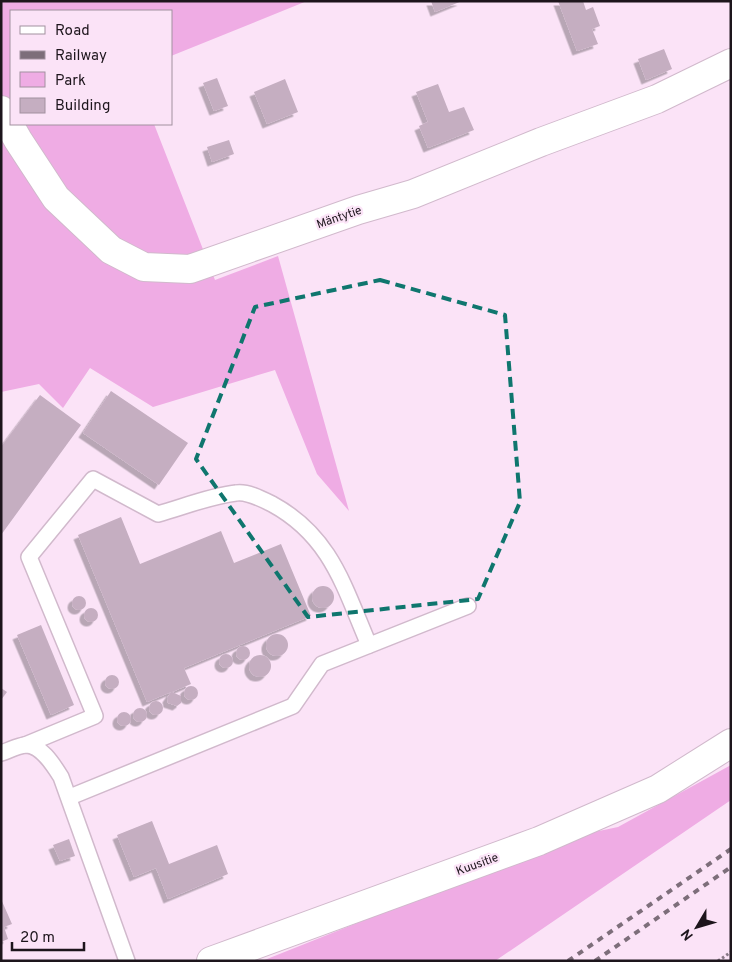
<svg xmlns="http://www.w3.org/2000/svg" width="732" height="962" font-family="Overpass,sans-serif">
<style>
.green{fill:#eface4}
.building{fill:#c5aec1;filter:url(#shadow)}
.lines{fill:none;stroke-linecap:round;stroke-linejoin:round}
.service-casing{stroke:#d1b9cc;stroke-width:18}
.minor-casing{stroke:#d1b9cc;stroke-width:30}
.path{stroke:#877885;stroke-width:3;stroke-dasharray:2.5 2.5;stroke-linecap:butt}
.service{stroke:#fff;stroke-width:15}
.minor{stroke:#fff;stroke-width:28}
.rail{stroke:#7d6e7a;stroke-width:4;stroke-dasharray:6 6;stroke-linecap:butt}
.marked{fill:none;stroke:#0f766e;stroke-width:4;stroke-dasharray:10 6;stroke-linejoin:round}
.labels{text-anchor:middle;stroke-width:4.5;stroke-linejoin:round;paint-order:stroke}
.street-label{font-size:12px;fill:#1d151c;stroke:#fbe3f7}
</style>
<defs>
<filter id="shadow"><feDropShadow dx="-4.5" dy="4.5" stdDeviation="0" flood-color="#0004"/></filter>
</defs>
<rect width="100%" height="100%" fill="#fbe3f7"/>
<!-- green -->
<g class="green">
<path d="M 1,1 L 307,1 L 171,56 L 171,11 L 11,11 L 11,124 L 154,124 L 215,280 L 278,256 L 349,511 L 317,474 L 275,370 L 153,407 L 90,368 L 63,408 L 39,384 L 1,392 Z"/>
<path d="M 731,765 L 731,800 L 495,961 L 262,961 L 575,836 L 618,827 Z"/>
</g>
<!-- building -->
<g class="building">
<path d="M 431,1 L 462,1 L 435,12 Z"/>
<path d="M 558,1 L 583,1 L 586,10 L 593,7 L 600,26 L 592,29 L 598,44 L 577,51 Z"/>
<path d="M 664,49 L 672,69 L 646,80 L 638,59 Z"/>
<path d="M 217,78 L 228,106 L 214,111 L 203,83 Z"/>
<path d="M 285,79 L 298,112 L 267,124 L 254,92 Z"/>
<path d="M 438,84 L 449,112 L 464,107 L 474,130 L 428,148 L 419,126 L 428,122 L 416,92 Z"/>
<path d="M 229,140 L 234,154 L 212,162 L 207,147 Z"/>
<path d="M 111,391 L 188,443 L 159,485 L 83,433 Z"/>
<path d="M 40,395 L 81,425 L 1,535 L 1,447 Z"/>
<path d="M 121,517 L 140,564 L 221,531 L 234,563 L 281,544 L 311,616 L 184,668 L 191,684 L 172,692 L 181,696 L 181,703 L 177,706 L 168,703 L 167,698 L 171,692 L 147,702 L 78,535 Z"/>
<circle cx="323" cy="597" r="11"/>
<circle cx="79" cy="603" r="7"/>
<circle cx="91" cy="615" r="7"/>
<path d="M 41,625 L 74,705 L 51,715 L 17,635 Z"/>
<circle cx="277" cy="645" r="11"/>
<circle cx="243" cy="653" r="7"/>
<circle cx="226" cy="661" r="7"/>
<circle cx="260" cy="666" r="11"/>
<circle cx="112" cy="682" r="7"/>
<circle cx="191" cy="693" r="7"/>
<path d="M 1,688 L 7,692 L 1,700 Z"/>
<circle cx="156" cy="708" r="7"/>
<circle cx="140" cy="715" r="7"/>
<circle cx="124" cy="719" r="7"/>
<path d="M 152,821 L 169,864 L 217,845 L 228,874 L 168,899 L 156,868 L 134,877 L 117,835 Z"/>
<path d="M 69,839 L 75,856 L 60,861 L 53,845 Z"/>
<path d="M 1,899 L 12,924 L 4,927 L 8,939 L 1,942 Z"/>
</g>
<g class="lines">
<defs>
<g id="service">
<path d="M 25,745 L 95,716 L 29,557 L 93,479 L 158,514 C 183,507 210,496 236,493 C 247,491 262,499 272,504 C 331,536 344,587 369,645"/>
<path d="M 1,753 C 8,751 17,746 25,745 C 41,744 54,766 61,777 L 127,961"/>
<path d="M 70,797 L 293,706 L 322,664 L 468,606"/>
</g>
<g id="minor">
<path d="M 1,110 L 18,140 L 56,198 L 111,250 L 144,267 L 190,269 L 358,210 L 413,194 L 541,142 L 657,99 L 731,63"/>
<path d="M 211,961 L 539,841 L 658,789 L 731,743"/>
</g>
</defs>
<!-- service casing -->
<use href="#service" class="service-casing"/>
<!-- minor casing -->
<use href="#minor" class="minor-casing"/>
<!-- path -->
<path class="path" d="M 718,961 L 731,952"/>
<!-- service -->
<use href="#service" class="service"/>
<!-- minor -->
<use href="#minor" class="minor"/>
<!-- rail -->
<g class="rail">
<path d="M 568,961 L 731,849"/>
<path d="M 595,961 L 731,867"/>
</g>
</g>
<!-- marked area -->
<path class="marked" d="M 380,280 L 505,315 L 520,502 L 478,599 L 308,617 L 196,459 L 255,307 Z"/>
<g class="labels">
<!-- street labels -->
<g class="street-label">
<text transform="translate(339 217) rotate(-19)" y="4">Mäntytie</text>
<text transform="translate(477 864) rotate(-20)" y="4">Kuusitie</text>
</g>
</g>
<!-- border -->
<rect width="732" height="962" fill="none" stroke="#1d151c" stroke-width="5"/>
<!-- legend -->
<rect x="10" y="10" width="162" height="115" fill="#fbe3f7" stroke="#a2919f"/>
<rect x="20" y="26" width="25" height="8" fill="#ffffff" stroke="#a2919f"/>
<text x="55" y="35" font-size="15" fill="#1d151c">Road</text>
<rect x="20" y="51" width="25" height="8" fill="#7d6e7a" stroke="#a2919f"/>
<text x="55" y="60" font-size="15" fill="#1d151c">Railway</text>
<rect x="20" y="72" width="25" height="15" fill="#eface4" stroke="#a2919f"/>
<text x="55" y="85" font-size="15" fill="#1d151c">Park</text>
<rect x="20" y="98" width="25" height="15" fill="#c5aec1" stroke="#a2919f"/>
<text x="55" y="110" font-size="15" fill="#1d151c">Building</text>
<!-- north arrow -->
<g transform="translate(697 927) rotate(232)" stroke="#fbe3f7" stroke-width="4" paint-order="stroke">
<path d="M0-4L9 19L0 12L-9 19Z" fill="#1d151c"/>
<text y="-8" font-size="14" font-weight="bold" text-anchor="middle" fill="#1d151c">N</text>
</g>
<!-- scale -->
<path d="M12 942v8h72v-8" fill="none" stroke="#1d151c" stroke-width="2.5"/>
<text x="20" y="942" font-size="15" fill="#1d151c" stroke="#fbe3f7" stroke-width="4" paint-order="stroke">20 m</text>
</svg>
